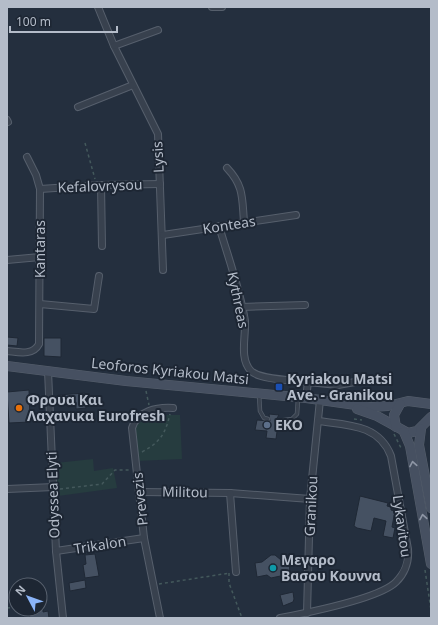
<svg xmlns="http://www.w3.org/2000/svg" width="438" height="625" font-family="'Noto Sans',sans-serif">
<style>
.green{fill:#263c3f}
.building{fill:#455162;stroke:#1f2835}
.lines{fill:none;stroke-linecap:round;stroke-linejoin:round}
.lane-casing{stroke:#565f6c;stroke-width:4.5}
.street-casing{stroke:#565f6c;stroke-width:8}
.secondary-casing{stroke:#565f6c;stroke-width:10}
.path{stroke:#44595c;stroke-width:1.5;stroke-dasharray:3 3;stroke-linecap:butt}
.lane{stroke:#38414e;stroke-width:3}
.street{stroke:#38414e;stroke-width:6}
.secondary{stroke:#465061;stroke-width:9}
.oneway{stroke:#8e96a5}
.transit-dot{fill:#1a4fb4;stroke:#1d2633;stroke-width:1.5}
.food-dot{fill:#e8710a;stroke:#1d2633;stroke-width:1.5}
.service-dot{fill:#5c6f8a;stroke:#1d2633;stroke-width:1.5}
.culture-dot{fill:#0f9aa8;stroke:#1d2633;stroke-width:1.5}
.labels{text-anchor:middle;stroke-width:4;stroke-linejoin:round;paint-order:stroke}
.street-label{font-size:14px;fill:#b4bcc9;stroke:#1d2633}
.poi-label{font-size:14px;font-weight:bold;fill:#b4bcc9;stroke:#1d2633;text-anchor:start}
</style>
<rect width="100%" height="100%" fill="#242f3e"/>
<!-- green -->
<g class="green">
<path d="M 151,415 L 180,415 L 182,459 L 135,461 L 135,426 Z"/>
<path d="M 93,459 L 94,471 L 113,468 L 117,488 L 58,496 L 56,463 Z"/>
</g>
<!-- building -->
<g class="building">
<path d="M 7,337 L 18,338 L 17,346 L 7,345 Z"/>
<path d="M 44,338 L 61,338 L 61,357 L 44,356 Z"/>
<path d="M 29,390 L 30,422 L 9,423 L 7,392 Z"/>
<path d="M 85,393 L 86,408 L 76,409 L 76,406 L 68,407 L 68,404 L 58,405 L 58,395 Z"/>
<path d="M 269,414 L 279,415 L 275,421 L 278,424 L 276,439 L 266,438 L 267,431 L 255,430 L 257,420 L 270,421 Z"/>
<path d="M 360,496 L 388,503 L 387,506 L 391,507 L 391,510 L 395,511 L 392,527 L 395,528 L 393,538 L 383,536 L 386,521 L 374,518 L 371,531 L 357,528 L 354,526 Z"/>
<path d="M 95,554 L 99,576 L 85,578 L 83,565 L 86,564 L 85,555 Z"/>
<path d="M 271,555 L 275,555 L 281,560 L 289,559 L 290,574 L 271,578 L 267,575 L 257,577 L 255,563 L 262,562 Z"/>
<path d="M 85,580 L 86,588 L 70,591 L 69,583 Z"/>
<path d="M 293,592 L 294,599 L 293,602 L 283,606 L 280,595 Z"/>
<path d="M 28,609 L 43,609 L 43,612 L 48,611 L 49,618 L 30,618 Z"/>
</g>
<g class="lines">
<defs>
<g id="lane">
<path d="M 259,394 L 260,411 L 264,418 L 268,419"/>
<path d="M 278,421 L 292,419 L 297,414 L 298,399"/>
</g>
<g id="street">
<path d="M 98,7 L 114,46 L 158,134 L 163,270"/>
<path d="M 212,7 L 222,7"/>
<path d="M 114,46 L 158,30"/>
<path d="M 78,107 L 133,85"/>
<path d="M 7,120 L 8,122"/>
<path d="M 227,168 C 244,186 242,198 244,222"/>
<path d="M 101,185 L 102,246"/>
<path d="M 40,189 L 101,185 L 160,184"/>
<path d="M 219,226 C 228,257 240,289 245,321 C 246,336 239,359 251,371 C 260,380 294,380 308,382 L 306,398"/>
<path d="M 163,235 L 296,215"/>
<path d="M 7,260 L 40,257"/>
<path d="M 40,304 L 94,309 L 99,276"/>
<path d="M 241,307 L 305,305"/>
<path d="M 7,351 C 18,352 33,356 39,344 L 40,189 L 36,175 L 27,157"/>
<path d="M 48,371 L 56,551 L 63,618"/>
<path d="M 308,382 L 338,385 L 355,382"/>
<path d="M 7,489 L 54,487"/>
<path d="M 140,492 L 230,493 L 310,499"/>
<path d="M 230,493 L 236,572"/>
<path d="M 56,551 L 144,538"/>
<path d="M 307,613 L 310,499 L 320,400"/>
<path d="M 160,618 L 144,538 L 132,428 C 137,411 157,407 173,408"/>
<path d="M 280,618 C 306,613 379,599 396,582 C 406,572 409,562 408,549 L 391,456 C 379,424 347,425 318,421"/>
</g>
<g id="secondary">
<path d="M 7,366 L 126,381 L 306,398 L 370,407 L 388,406 L 408,401 L 431,404"/>
<path d="M 357,409 L 377,416 L 408,433 L 417,431 L 431,417"/>
<path d="M 396,427 L 394,415 L 400,404"/>
<path d="M 421,429 L 419,445 L 431,508"/>
<path d="M 404,432 L 410,446 L 431,564"/>
</g>
</defs>
<!-- lane casing -->
<use href="#lane" class="lane-casing"/>
<!-- street casing -->
<use href="#street" class="street-casing"/>
<!-- secondary casing -->
<use href="#secondary" class="secondary-casing"/>
<!-- path -->
<g class="path">
<path d="M 85,143 L 95,179"/>
<path d="M 146,391 L 149,405"/>
<path d="M 354,419 L 362,420"/>
<path d="M 394,434 L 402,450"/>
<path d="M 142,452 C 160,442 165,435 170,414"/>
<path d="M 60,489 L 102,484 L 115,470 L 130,470"/>
<path d="M 425,570 L 431,610"/>
<path d="M 229,573 L 229,583 L 242,618"/>
<path d="M 159,584 L 230,573"/>
<path d="M 7,608 L 16,607"/>
</g>
<!-- lane -->
<use href="#lane" class="lane"/>
<!-- street -->
<use href="#street" class="street"/>
<!-- secondary -->
<use href="#secondary" class="secondary"/>
</g>
<!-- one-way arrows -->
<defs><path id="oneway-chevron" d="M-2-3.5L2.5 0L-2 3.5" fill="none" stroke-width="1.6" stroke-linecap="round" stroke-linejoin="round"/></defs>
<g class="oneway">
<use href="#oneway-chevron" transform="translate(413 464) rotate(-100)"/>
<use href="#oneway-chevron" transform="translate(423 517) rotate(-100)"/>
</g>
<!-- markers -->
<rect class="transit-dot" x="275" y="383" width="8" height="8" rx="2"/>
<circle class="food-dot" cx="19" cy="408" r="4"/>
<circle class="service-dot" cx="267" cy="425" r="4"/>
<circle class="culture-dot" cx="273" cy="568" r="4"/>
<g class="labels">
<!-- street labels -->
<g class="street-label">
<text transform="translate(158 157) rotate(-93)" y="5">Lysis</text>
<text transform="translate(100 186) rotate(-2)" y="5">Kefalovrysou</text>
<text transform="translate(229 225) rotate(-9)" y="5">Konteas</text>
<text transform="translate(40 249) rotate(-90)" y="5">Kantaras</text>
<text transform="translate(238 300) rotate(78)" y="5">Kythreas</text>
<text transform="translate(170 371) rotate(6)" y="5">Leoforos Kyriakou Matsi</text>
<text transform="translate(185 492) rotate(1)" y="5">Militou</text>
<text transform="translate(53 495) rotate(-92)" y="5">Odyssea Elyti</text>
<text transform="translate(140 499) rotate(-96)" y="5">Prevezis</text>
<text transform="translate(311 506) rotate(-87)" y="5">Granikou</text>
<text transform="translate(402 526) rotate(82)" y="5">Lykavitou</text>
<text transform="translate(100 545) rotate(-9)" y="5">Trikalon</text>
</g>
<!-- poi labels -->
<g class="poi-label">
<text x="287" y="384">Kyriakou Matsi<tspan x="287" dy="16">Ave. - Granikou</tspan></text>
<text x="27" y="405">Φρουα Και<tspan x="27" dy="16">Λαχανικα Eurofresh</tspan></text>
<text x="275" y="430">EKO</text>
<text x="281" y="565">Μεγαρο<tspan x="281" dy="16">Βασου Κουννα</tspan></text>
</g>
</g>
<!-- border -->
<rect width="438" height="625" fill="none" stroke="#b4bcc9" stroke-width="16"/>
<!-- north arrow -->
<g transform="translate(28 597) rotate(311)"><circle r="19" fill="#1d2633" stroke="#59626f"/>
<path d="M0-3L7 15L0 10L-7 15Z" fill="#8ab4f8"/>
<text y="-6" font-size="11" font-weight="bold" text-anchor="middle" fill="#b4bcc9">N</text>
</g>
<!-- scale -->
<path d="M10 26v6h107v-6" fill="none" stroke="#b4bcc9" stroke-width="2"/>
<text x="16" y="26" font-size="12" fill="#b4bcc9" stroke="#1d2633" stroke-width="3" paint-order="stroke">100 m</text>
</svg>
